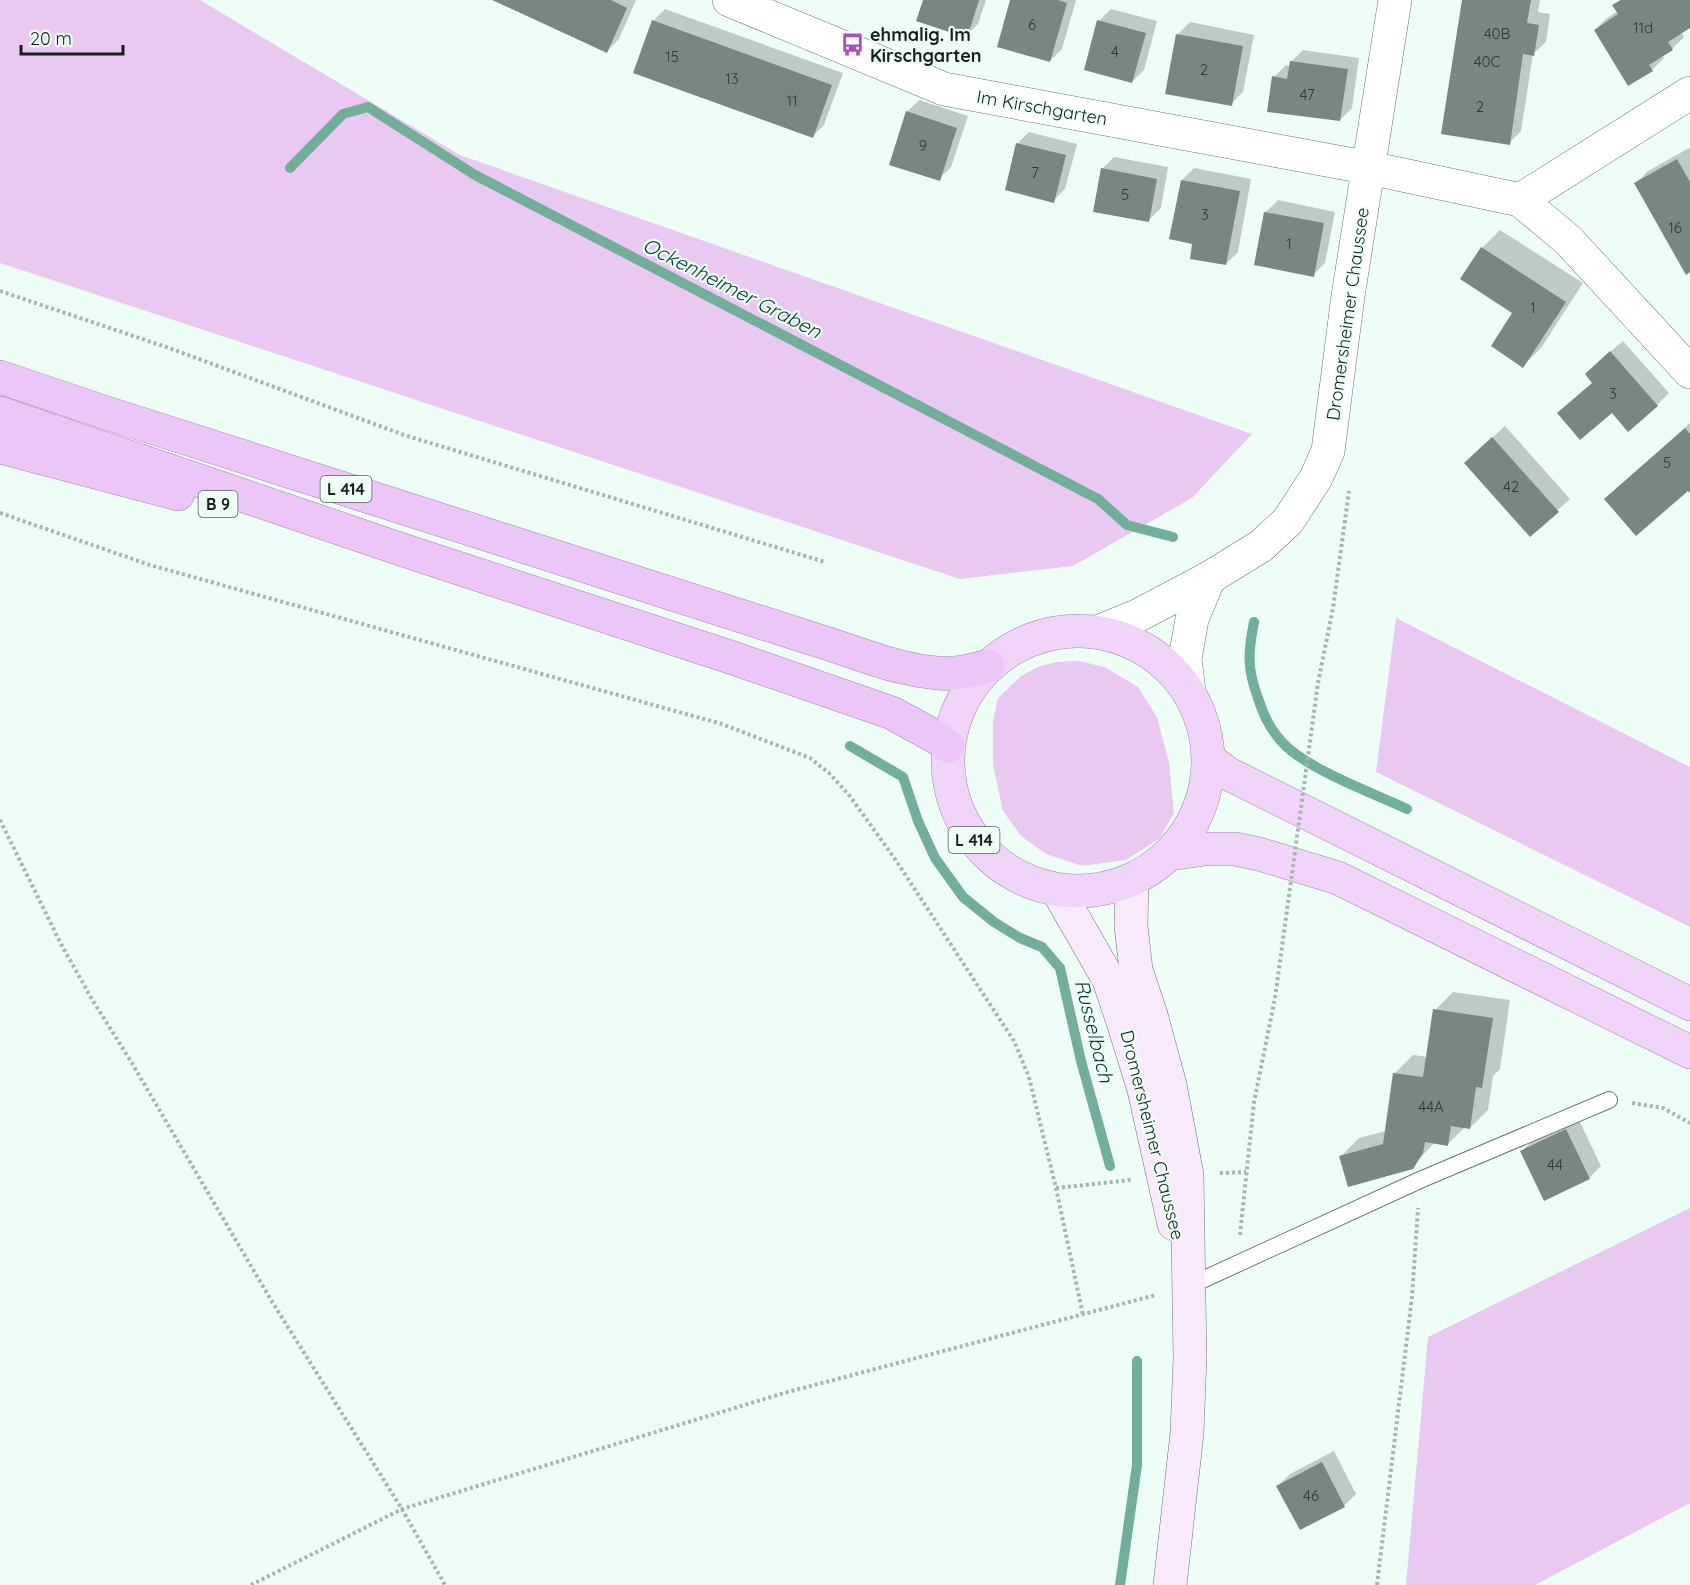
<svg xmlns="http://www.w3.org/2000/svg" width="1690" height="1585" font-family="Quicksand,sans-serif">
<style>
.green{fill:#e9c9f2}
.shadow{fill:#0003}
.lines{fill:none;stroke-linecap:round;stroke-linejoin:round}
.stream{stroke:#71af98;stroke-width:10}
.building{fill:#798781}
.service-casing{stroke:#697771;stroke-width:18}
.minor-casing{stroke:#697771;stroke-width:34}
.tertiary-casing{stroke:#697771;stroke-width:34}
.secondary-casing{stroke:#697771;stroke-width:34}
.primary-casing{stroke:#a082a9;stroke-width:34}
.trunk-casing{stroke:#a082a9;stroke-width:34}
.path{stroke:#a8b5af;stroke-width:4;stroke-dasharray:3 3;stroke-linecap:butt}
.service{stroke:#fff;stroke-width:16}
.minor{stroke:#fff;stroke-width:33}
.tertiary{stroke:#fff;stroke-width:33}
.secondary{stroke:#f8eafc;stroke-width:33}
.primary{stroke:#f1d4f9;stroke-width:33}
.trunk{stroke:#ecc6f7;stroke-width:33}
.path-bridge{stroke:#a8b5af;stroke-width:4;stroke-dasharray:3 3;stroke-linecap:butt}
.labels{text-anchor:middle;stroke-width:4.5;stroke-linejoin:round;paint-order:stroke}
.number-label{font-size:15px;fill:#313835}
.shield{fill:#eefef7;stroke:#59615e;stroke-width:1.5}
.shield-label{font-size:16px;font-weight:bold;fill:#191e1c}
.poi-label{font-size:18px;font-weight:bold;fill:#191e1c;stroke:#eefef7;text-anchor:start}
.street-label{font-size:18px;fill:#191e1c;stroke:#eefef7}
.water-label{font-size:20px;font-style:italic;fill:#043d2d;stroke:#eefef7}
</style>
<rect width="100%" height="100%" fill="#eefef7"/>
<!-- green -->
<g class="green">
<path d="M 0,0 L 200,0 L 460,155 L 1252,434 L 1192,498 L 1073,566 L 960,579 L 0,263 Z"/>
<path d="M 1396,618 L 1690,767 L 1690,927 L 1376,772 Z"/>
<path d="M 1079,661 L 1105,667 L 1138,687 L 1157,717 L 1169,763 L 1174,813 L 1160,838 L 1126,860 L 1082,866 L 1046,854 L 1021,836 L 1003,811 L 993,765 L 993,720 L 998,698 L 1021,676 L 1038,667 L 1057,662 Z"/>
<path d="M 1690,1208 L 1690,1503 L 1535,1585 L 1406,1585 L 1428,1337 Z"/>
</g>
<!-- shadow -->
<g class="shadow">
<path d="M 495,0 L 636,0 L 619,39 L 607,51 Z"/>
<path d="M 925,0 L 986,0 L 978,24 L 966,36 Z"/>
<path d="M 1012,0 L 1076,0 L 1062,49 L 1050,61 Z"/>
<path d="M 1463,0 L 1540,0 L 1538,12 L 1550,14 L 1546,42 L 1533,54 L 1521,131 L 1509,143 Z"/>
<path d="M 1620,0 L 1690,0 L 1690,26 L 1681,32 L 1684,37 L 1672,49 L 1662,55 L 1664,58 L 1652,70 L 1595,30 L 1607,18 L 1618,11 L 1614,6 Z"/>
<path d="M 665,9 L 843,73 L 824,125 L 812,137 L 653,21 Z"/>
<path d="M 1111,9 L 1157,21 L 1144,70 L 1132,82 L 1099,21 Z"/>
<path d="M 1190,22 L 1254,35 L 1243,92 L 1231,104 L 1178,34 Z"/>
<path d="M 1303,50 L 1359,58 L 1352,108 L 1340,120 L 1274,77 L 1286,65 L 1291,66 L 1291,62 Z"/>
<path d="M 919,100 L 968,116 L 951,167 L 939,179 L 907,112 Z"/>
<path d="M 1029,132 L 1077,144 L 1065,189 L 1053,201 L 1017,144 Z"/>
<path d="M 1689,148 L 1690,149 L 1690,271 L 1636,183 L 1648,171 Z"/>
<path d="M 1114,157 L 1168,167 L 1161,208 L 1149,220 L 1102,169 Z"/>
<path d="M 1194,168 L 1251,179 L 1238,252 L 1226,264 L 1194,242 L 1182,180 Z"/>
<path d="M 1278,200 L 1335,212 L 1325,263 L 1313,275 L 1255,264 L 1266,212 Z"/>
<path d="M 1500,230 L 1583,283 L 1541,348 L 1523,366 L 1514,313 L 1462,278 L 1482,248 Z"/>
<path d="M 1623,341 L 1669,393 L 1657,405 L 1612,411 L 1594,382 L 1598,362 Z"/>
<path d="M 1690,423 L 1690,491 L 1688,489 L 1606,499 Z"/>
<path d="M 1505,426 L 1570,499 L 1530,535 L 1478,451 Z"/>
<path d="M 1453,992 L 1510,1000 L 1500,1069 L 1493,1076 L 1488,1110 L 1470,1128 L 1465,1127 L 1448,1144 L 1435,1142 L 1412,1167 L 1341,1156 L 1359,1138 L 1386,1131 L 1395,1073 L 1413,1055 L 1428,1057 L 1435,1010 Z"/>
<path d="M 1578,1118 L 1601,1166 L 1589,1178 L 1522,1151 L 1534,1139 Z"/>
<path d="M 1334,1451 L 1356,1494 L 1344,1506 L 1300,1528 L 1278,1486 L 1290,1474 Z"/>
</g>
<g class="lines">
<!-- stream -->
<g class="stream">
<path d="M 290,168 L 343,114 L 368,107 L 475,175 L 1098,499 L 1127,525 L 1173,537"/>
<path d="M 1254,622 C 1248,652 1247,669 1258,698 C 1263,715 1270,729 1282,742 C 1306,769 1373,793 1407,809"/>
<path d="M 850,746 L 903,777 L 918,821 L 935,858 L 963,897 L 994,922 L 1020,938 L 1042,947 L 1060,968 L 1081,1061 L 1110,1166"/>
<path d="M 1120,1585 L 1137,1465 L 1137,1361"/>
</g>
</g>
<!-- building -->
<g class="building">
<path d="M 492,0 L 611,0 L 627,8 L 607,53 Z"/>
<path d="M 923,0 L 979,0 L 967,38 L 916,21 Z"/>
<path d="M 1010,0 L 1058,0 L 1067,3 L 1050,62 L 997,47 Z"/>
<path d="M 1462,0 L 1531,0 L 1527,23 L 1539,25 L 1534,56 L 1523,54 L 1510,145 L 1441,134 Z"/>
<path d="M 1621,0 L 1690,0 L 1690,28 L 1668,42 L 1673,50 L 1649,65 L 1653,71 L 1628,86 L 1594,30 L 1618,14 L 1612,5 Z"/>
<path d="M 652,20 L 832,85 L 813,138 L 633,73 Z"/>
<path d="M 1097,20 L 1146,33 L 1132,83 L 1084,70 Z"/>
<path d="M 1176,34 L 1243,46 L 1232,106 L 1165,94 Z"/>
<path d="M 1290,61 L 1348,69 L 1340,121 L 1267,112 L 1272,76 L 1287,79 Z"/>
<path d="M 906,111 L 957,128 L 940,181 L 889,165 Z"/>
<path d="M 1016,143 L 1066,155 L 1054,203 L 1005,190 Z"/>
<path d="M 1677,159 L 1690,182 L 1690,272 L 1686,275 L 1634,183 Z"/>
<path d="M 1101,168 L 1157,179 L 1149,222 L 1093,212 Z"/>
<path d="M 1181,180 L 1240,191 L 1226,265 L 1190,259 L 1192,244 L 1169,239 Z"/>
<path d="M 1264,212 L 1324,223 L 1314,277 L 1254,265 Z"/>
<path d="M 1481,247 L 1566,302 L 1523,368 L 1491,346 L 1512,313 L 1460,279 Z"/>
<path d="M 1610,351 L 1658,406 L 1628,432 L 1612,413 L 1580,440 L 1557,413 L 1592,383 L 1585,374 Z"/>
<path d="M 1685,428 L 1690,434 L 1690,493 L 1688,491 L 1636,536 L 1604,499 Z"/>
<path d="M 1492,437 L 1559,512 L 1530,537 L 1464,463 Z"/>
<path d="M 1433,1009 L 1493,1018 L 1482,1088 L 1476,1087 L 1470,1129 L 1451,1126 L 1448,1146 L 1425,1142 L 1423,1153 L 1413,1169 L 1348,1187 L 1339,1156 L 1383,1144 L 1393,1073 L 1423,1077 Z"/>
<path d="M 1566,1129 L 1590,1179 L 1544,1201 L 1520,1151 Z"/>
<path d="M 1322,1462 L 1345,1507 L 1300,1530 L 1276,1486 Z"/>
</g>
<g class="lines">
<defs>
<path id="service" d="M 1189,1286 L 1420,1180 L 1609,1100"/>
<g id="minor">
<path d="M 729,0 L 944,89 L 1370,168 L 1520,200 L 1568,240 L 1690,372"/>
<path d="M 1520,200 L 1690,93"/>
</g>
<g id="tertiary">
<path d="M 1098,632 L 1137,616 L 1209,578 L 1261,546 L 1288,521 L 1316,478 L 1328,451 L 1348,296 L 1395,0"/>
<path d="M 1189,691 L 1185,659 L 1192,619 L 1209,578"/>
</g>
<g id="secondary">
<path d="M 1132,881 L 1131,926 L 1136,970 L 1151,1015 L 1170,1085 L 1187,1175 L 1190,1358 L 1187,1433 L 1170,1585"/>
<path d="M 1058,891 L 1109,980 L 1124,1025 L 1144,1090 L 1174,1224"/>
</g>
<g id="primary">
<circle cx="1078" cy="761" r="130"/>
<path d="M 1209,759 L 1227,773 L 1690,1004"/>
<path d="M 1170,854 L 1205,849 L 1235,849 L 1259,854 L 1338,878 L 1690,1052"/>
</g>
<g id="trunk">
<path d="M 0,377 L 107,413 L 813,639 C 854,651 896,670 938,673 C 955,675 972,670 988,666"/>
<path d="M 0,413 L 403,550 L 733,658 L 892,713 L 941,740 L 948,746"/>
<path d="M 0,447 L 178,494"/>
</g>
</defs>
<!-- service casing -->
<use href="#service" class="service-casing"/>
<!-- minor casing -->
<use href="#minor" class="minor-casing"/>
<!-- tertiary casing -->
<use href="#tertiary" class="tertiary-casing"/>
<!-- secondary casing -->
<use href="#secondary" class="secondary-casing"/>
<!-- primary casing -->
<use href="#primary" class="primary-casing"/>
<!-- trunk casing -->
<use href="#trunk" class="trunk-casing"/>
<!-- path -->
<g class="path">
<path d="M 0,291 L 169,348 L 404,435 L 825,562"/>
<path d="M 0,513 L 150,565 L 722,724 L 810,758 L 829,773 L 849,795 L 895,859 L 1014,1041 L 1029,1077 L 1056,1188 L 1083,1315"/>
<path d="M 1318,683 L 1333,608 L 1349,491"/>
<path d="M 0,820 L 61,944 L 93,1001 L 130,1060 L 271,1300 L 402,1509 L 445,1585"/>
<path d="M 1632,1103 L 1663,1108 L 1690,1123"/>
<path d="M 1220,1173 L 1246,1172"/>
<path d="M 1056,1188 L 1131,1180"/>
<path d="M 1240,1235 L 1254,1102 L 1275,998"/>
<path d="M 251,1585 L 402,1509 L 784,1393 L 1156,1295"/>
<path d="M 1377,1585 L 1412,1297 L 1418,1208"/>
</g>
<!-- service -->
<use href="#service" class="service"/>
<!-- minor -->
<use href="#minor" class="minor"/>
<!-- tertiary -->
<use href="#tertiary" class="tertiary"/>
<!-- secondary -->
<use href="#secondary" class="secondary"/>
<!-- primary -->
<use href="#primary" class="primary"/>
<!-- trunk -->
<use href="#trunk" class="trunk"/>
<!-- path-bridge -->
<path class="path-bridge" d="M 1275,998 L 1318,683"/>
</g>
<!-- icons -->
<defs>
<symbol id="bus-bare" viewBox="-9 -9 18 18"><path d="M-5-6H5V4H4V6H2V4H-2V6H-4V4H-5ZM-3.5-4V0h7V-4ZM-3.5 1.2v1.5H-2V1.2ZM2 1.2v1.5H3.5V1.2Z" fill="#a750be" stroke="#eefef7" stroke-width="2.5" paint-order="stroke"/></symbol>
</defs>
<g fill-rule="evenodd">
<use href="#bus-bare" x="836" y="28" width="33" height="33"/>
</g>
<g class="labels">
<!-- number labels -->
<g class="number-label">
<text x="1032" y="30">6</text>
<text x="1643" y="33">11d</text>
<text x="1497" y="39">40B</text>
<text x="1115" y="57">4</text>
<text x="672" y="62">15</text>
<text x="1487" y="67">40C</text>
<text x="1204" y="75">2</text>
<text x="732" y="84">13</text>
<text x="1307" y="100">47</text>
<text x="792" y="106">11</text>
<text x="1480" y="112">2</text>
<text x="923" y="151">9</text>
<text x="1035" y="178">7</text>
<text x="1125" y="200">5</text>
<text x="1205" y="220">3</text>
<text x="1675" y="233">16</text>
<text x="1289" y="249">1</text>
<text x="1533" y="313">1</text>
<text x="1613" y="399">3</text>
<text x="1667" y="468">5</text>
<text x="1511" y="492">42</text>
<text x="1431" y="1112">44A</text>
<text x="1555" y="1170">44</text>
<text x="1311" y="1501">46</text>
</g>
<!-- shield labels -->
<g class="shield">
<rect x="320.5" y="476" width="51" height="26" rx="4.5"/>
<rect x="198.5" y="491" width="39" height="26" rx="4.5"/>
<rect x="948.5" y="827" width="51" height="26" rx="4.5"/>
</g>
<g class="shield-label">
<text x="346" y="495">L 414</text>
<text x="218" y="510">B 9</text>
<text x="974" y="846">L 414</text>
</g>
<!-- poi labels -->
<g class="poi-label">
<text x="870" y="41">ehmalig. Im<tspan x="870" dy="21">Kirschgarten</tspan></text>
</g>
<!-- street labels -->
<g class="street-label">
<text transform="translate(1042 108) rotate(10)" y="6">Im Kirschgarten</text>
<text transform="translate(1348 314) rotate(-82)" y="6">Dromersheimer Chaussee</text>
<text transform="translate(1152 1135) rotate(76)" y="6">Dromersheimer Chaussee</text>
</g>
<!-- water labels -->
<g class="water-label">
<text transform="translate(732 288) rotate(27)" y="7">Ockenheimer Graben</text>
<text transform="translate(1094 1031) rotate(76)" y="7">Russelbach</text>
</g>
</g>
<!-- scale -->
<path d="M21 45v9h102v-9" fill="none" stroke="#191e1c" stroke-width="3"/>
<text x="30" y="45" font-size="18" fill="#191e1c" stroke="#eefef7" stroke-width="4.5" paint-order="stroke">20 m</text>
</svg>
